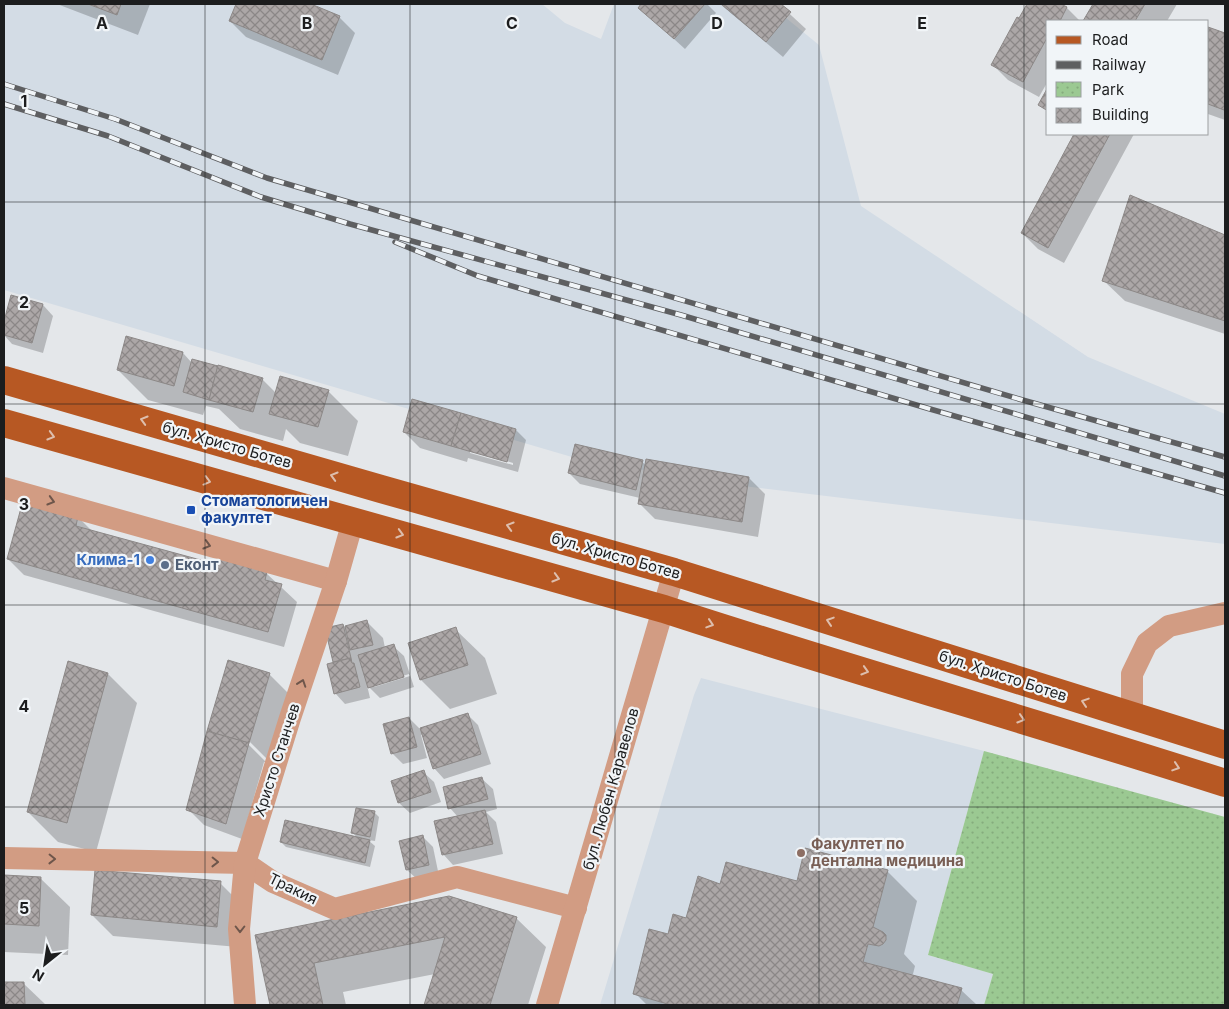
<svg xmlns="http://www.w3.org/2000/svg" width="1229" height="1009" font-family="Inter,sans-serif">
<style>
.built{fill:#d3dce5}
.park{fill:url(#park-dots)}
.shadow{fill:#0003;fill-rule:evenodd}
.building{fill:url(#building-cross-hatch);stroke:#8c8887}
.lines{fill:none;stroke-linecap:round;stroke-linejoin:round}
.minor{stroke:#d29c83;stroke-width:22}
.major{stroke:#b75823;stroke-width:28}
.rail-casing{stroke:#5e5f61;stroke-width:5.5}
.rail{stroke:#f1f5f8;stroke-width:4;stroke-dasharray:11;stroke-linecap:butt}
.oneway{stroke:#ddbead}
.oneway2{stroke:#6e564b}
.grid{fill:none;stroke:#1c1d1e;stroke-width:1;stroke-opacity:0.55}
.transit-dot{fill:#1a4fb4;stroke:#f1f5f8;stroke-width:2}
.shop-dot{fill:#3f7fe0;stroke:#f1f5f8;stroke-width:2}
.service-dot{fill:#5c6f8a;stroke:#f1f5f8;stroke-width:2}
.education-dot{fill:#8d6e63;stroke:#f1f5f8;stroke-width:2}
.labels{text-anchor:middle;stroke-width:4.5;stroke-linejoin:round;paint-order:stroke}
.street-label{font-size:15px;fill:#1c1d1e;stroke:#f1f5f8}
.transit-label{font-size:15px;font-weight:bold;fill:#164399;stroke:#f1f5f8;text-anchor:start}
.shop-label{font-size:15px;font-weight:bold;fill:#366cbe;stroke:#f1f5f8;text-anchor:end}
.service-label{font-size:15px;font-weight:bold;fill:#4e5e75;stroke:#f1f5f8;text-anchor:start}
.education-label{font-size:15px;font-weight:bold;fill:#785e54;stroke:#f1f5f8;text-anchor:start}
.grid-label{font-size:16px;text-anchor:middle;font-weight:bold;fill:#1c1d1e;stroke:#f1f5f8;stroke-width:4.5;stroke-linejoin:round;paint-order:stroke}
</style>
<defs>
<pattern id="park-dots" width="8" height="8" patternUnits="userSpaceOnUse" patternTransform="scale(1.25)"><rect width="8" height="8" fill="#9bc992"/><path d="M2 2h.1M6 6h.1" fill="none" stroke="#85ac7d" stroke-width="1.8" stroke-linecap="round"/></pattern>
<pattern id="building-cross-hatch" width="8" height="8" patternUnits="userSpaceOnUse" patternTransform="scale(1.25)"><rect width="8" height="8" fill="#aca7a7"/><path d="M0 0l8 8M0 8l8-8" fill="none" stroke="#8b8787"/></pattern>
</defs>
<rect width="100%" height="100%" fill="#e4e7ea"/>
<!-- built -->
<g class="built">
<path d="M 4,4 L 542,4 L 565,23 L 601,39 L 614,4 L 769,4 L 819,45 L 861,206 L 1088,357 L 1225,414 L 1225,544 L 751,487 L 646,470 L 606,467 L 4,290 Z"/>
<path d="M 701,678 L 984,751 L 928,955 L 993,974 L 984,1005 L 600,1005 L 694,695 Z"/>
</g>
<!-- park -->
<path class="park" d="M 984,751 L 1225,817 L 1225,1005 L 984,1005 L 993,974 L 928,955 Z"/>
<!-- shadow -->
<g class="shadow">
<path d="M 57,4 L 150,4 L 138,35 Z"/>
<path d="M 237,4 L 307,4 L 339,17 L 355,33 L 338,75 L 246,37 L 230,21 Z"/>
<path d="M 643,4 L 707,4 L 716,13 L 685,49 L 640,8 Z"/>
<path d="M 720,4 L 779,4 L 806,29 L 783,57 Z"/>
<path d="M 1029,4 L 1058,4 L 1067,8 L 1080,21 L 1048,21 L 1048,81 L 1039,97 L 1008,80 L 992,64 Z"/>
<path d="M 1091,4 L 1177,4 L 1167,21 L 1085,21 L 1093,5 Z"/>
<path d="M 1208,28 L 1225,34 L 1225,120 L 1208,114 Z"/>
<path d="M 1074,134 L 1134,134 L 1064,263 L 1038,249 L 1022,233 L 1075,134 Z"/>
<path d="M 1131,197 L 1225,236 L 1225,334 L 1125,301 L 1104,281 Z"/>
<path d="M 12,296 L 43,305 L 53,316 L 43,353 L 12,344 L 4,335 L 4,325 Z"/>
<path d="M 183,353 L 192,363 L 262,379 L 276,393 L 328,391 L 358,421 L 348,456 L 300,443 L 286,429 L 283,441 L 240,429 L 219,409 L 206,406 L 203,415 L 148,400 L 118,370 Z"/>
<path d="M 413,400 L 516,430 L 526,440 L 518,472 L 468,458 L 467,462 L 420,448 L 404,432 ZM 470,450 L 513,463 L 513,465 L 470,453 Z"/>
<path d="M 642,462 L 646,465 L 749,478 L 765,494 L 758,537 L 655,519 L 639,503 L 640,498 L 580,484 L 569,473 Z"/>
<path d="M 78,517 L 92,531 L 220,567 L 266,573 L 297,602 L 284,647 L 24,575 L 8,559 Z"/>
<path d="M 367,622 L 383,638 L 385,648 L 393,646 L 404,656 L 414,687 L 380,698 L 367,685 L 370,698 L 345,704 L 335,693 L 336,663 L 327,629 L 343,625 L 344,627 ZM 409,674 L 410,676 L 374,687 L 374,685 Z"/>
<path d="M 455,629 L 485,658 L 497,694 L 450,709 L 421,680 Z"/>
<path d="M 108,674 L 137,703 L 96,852 L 58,842 L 28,812 Z"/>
<path d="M 269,674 L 290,695 L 270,762 L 246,738 L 244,740 L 266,762 L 264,762 L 242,839 L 204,825 L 188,809 Z"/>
<path d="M 468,715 L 478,725 L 491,764 L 444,779 L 434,768 L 423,734 L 421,735 L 427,758 L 403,764 L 392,753 L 409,718 L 420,729 Z"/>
<path d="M 423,772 L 434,782 L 441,802 L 410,813 L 399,803 L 392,782 Z"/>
<path d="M 482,779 L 493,789 L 497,809 L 486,812 L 496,822 L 503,854 L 453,865 L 443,854 L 458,817 L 450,808 Z"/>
<path d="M 374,812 L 379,817 L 375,841 L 368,840 L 375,846 L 370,867 L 286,847 L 281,842 L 358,839 L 353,833 Z"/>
<path d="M 423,837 L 433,847 L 439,876 L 418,880 L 407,870 L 401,842 Z"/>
<path d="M 806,849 L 888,872 L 917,901 L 904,954 L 915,966 L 913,974 L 909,976 L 961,990 L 977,1005 L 647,1005 L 635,993 L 668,936 L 721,885 L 798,882 Z"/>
<path d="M 4,876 L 40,878 L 70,907 L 68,955 L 4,952 Z"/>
<path d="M 220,883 L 241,904 L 238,947 L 113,936 L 92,915 Z"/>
<path d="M 516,918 L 546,947 L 528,1005 L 426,1005 L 435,974 L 343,992 L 346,1005 L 271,1005 L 257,936 Z"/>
<path d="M 23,983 L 46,1005 L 4,1005 L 4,984 Z"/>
</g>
<!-- building -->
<g class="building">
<path d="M 88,4 L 121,4 L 117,15 Z"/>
<path d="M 236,4 L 311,4 L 340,16 L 322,60 L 229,21 Z"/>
<path d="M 641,4 L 705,4 L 674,39 L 638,8 Z"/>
<path d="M 721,4 L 781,4 L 791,12 L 766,42 Z"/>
<path d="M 1027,4 L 1061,4 L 1067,7 L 1060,21 L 1048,21 L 1048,36 L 1023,82 L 991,65 L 1017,17 L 1019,18 Z"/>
<path d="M 1093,4 L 1145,4 L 1135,21 L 1083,21 Z"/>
<path d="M 1208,27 L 1225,33 L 1225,105 L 1224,110 L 1208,104 Z"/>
<path d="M 1048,87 L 1048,111 L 1038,105 Z"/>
<path d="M 1074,134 L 1110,134 L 1048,248 L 1021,233 Z"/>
<path d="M 1130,195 L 1225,235 L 1225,321 L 1102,281 Z"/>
<path d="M 11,295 L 43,304 L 32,343 L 4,335 L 4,321 Z"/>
<path d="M 126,336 L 183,352 L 174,386 L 117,370 Z"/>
<path d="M 192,359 L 218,366 L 209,400 L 183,392 Z"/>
<path d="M 218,365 L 263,378 L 253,412 L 209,400 Z"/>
<path d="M 280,376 L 329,390 L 318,427 L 269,414 Z"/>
<path d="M 412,399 L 461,413 L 451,446 L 403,432 Z"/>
<path d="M 461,413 L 516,429 L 507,462 L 451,446 Z"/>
<path d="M 575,444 L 643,460 L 636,490 L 568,473 Z"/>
<path d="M 646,459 L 749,477 L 742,522 L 638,504 Z"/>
<path d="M 32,504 L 78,516 L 76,526 L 219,565 L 221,559 L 267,572 L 265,580 L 282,584 L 268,632 L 7,559 L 21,508 L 30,510 Z"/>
<path d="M 367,620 L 373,645 L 350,650 L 345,626 Z"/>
<path d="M 343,624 L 351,658 L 333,662 L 325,628 Z"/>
<path d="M 456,627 L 468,665 L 420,680 L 408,643 Z"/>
<path d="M 394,644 L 404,677 L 368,688 L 358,655 Z"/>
<path d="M 351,658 L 352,663 L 354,663 L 360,687 L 334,694 L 327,664 Z"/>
<path d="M 228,660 L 270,673 L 249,743 L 207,731 Z"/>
<path d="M 68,661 L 108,673 L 67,823 L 27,812 Z"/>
<path d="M 468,713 L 481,754 L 433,769 L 420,728 Z"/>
<path d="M 409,717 L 417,747 L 391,754 L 383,724 Z"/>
<path d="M 207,731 L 249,743 L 226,824 L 186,810 Z"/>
<path d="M 424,770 L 431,792 L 398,803 L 391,781 Z"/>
<path d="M 482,777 L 488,799 L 448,809 L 443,787 Z"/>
<path d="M 356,808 L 375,811 L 370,837 L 351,833 Z"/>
<path d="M 485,810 L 493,844 L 442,855 L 434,821 Z"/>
<path d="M 285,820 L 370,840 L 365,863 L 280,842 Z"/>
<path d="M 423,835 L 429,865 L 406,870 L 399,841 Z"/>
<path d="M 805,848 L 888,870 L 873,927 L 883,932 L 886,935 L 886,940 L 883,944 L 879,946 L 868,944 L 863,962 L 962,988 L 957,1005 L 671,1005 L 633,994 L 649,929 L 668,934 L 673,914 L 686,918 L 698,876 L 720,884 L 726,862 L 797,881 Z"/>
<path d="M 95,870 L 221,881 L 217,927 L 91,915 Z"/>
<path d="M 4,875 L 41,877 L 39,926 L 4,924 Z"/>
<path d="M 449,896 L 517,917 L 490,1005 L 424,1005 L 445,937 L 314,963 L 323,1005 L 270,1005 L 255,935 Z"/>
<path d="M 4,982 L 24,982 L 25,1005 L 4,1005 Z"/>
</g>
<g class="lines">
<!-- minor -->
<g class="minor">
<path d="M 4,488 L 336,581"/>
<path d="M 1132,716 L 1132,674 L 1147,643 L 1169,626 L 1225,613"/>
<path d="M 4,858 L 245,863 L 273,882 L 335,909 L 457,877 L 576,908"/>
<path d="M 245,1005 L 239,929 L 245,863 L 290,718 L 336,581 L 353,521"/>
<path d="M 547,1005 L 674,572"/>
</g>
<!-- major -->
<g class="major">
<path d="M 4,380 L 381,489 L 674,572 L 1225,745"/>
<path d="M 4,423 L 664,609 C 850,670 1039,723 1225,783"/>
</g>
<defs>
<g id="rail">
<path d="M 4,84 L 115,119 L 267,178 L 1019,399 L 1225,457"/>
<path d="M 4,104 L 108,136 L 261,197 L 350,224 L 681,315 L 1225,476"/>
<path d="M 395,242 L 478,276 L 930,409 L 1225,493"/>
</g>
</defs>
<!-- rail casing -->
<use href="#rail" class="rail-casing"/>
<!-- rail -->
<use href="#rail" class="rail"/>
</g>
<!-- one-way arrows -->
<defs><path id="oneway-chevron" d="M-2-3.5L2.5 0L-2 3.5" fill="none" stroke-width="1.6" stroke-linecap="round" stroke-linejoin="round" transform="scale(1.25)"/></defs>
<g class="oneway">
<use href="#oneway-chevron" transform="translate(144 420) rotate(-164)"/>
<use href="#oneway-chevron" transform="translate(51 436) rotate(16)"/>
<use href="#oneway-chevron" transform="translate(334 476) rotate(-164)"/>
<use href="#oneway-chevron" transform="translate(207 481) rotate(15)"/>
<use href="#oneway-chevron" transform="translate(510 526) rotate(-164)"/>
<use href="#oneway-chevron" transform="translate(400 534) rotate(16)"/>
<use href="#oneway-chevron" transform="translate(556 578) rotate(16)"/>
<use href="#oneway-chevron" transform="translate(830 621) rotate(-162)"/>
<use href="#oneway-chevron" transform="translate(710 624) rotate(18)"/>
<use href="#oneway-chevron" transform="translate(865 671) rotate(17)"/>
<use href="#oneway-chevron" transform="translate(1085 702) rotate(-162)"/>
<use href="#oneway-chevron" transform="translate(1021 719) rotate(17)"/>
<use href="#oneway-chevron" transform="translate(1176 767) rotate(18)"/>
</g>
<g class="oneway2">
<use href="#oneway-chevron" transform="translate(51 501) rotate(16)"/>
<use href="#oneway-chevron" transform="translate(207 545) rotate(16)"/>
<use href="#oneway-chevron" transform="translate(302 683) rotate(-71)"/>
<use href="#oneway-chevron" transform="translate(52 859) rotate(1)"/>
<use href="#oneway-chevron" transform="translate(215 862) rotate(1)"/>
<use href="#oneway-chevron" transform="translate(240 929) rotate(90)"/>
</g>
<!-- grid -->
<path class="grid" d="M 205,4 L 205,1005M 410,4 L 410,1005M 615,4 L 615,1005M 819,4 L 819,1005M 1024,4 L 1024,1005M 4,202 L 1225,202M 4,404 L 1225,404M 4,605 L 1225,605M 4,807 L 1225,807"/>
<!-- markers -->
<rect class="transit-dot" x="186" y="505" width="10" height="10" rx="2.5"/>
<circle class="shop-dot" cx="150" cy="560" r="5"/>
<circle class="service-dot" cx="165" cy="565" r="5"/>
<circle class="education-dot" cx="801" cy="853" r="5"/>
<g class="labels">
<!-- street labels -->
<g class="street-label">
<text transform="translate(227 445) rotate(16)" y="5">бул. Христо Ботев</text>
<text transform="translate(616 556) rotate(16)" y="5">бул. Христо Ботев</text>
<text transform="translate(1003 676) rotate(18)" y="5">бул. Христо Ботев</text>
<text transform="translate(277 760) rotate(-72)" y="5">Христо Станчев</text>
<text transform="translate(611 789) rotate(-74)" y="5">бул. Любен Каравелов</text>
<text transform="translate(293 889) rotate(26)" y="5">Тракия</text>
</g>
<!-- transit labels -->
<g class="transit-label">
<text x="201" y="506">Стоматологичен<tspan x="201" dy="17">факултет</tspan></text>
</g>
<!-- shop labels -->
<g class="shop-label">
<text x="140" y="565">Клима-1</text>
</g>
<!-- service labels -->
<g class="service-label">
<text x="175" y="570">Еконт</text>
</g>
<!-- education labels -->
<g class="education-label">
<text x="811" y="849">Факултет по<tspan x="811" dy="17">дентална медицина</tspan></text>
</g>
</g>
<g class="grid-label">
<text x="102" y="29">A</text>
<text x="307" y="29">B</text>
<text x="512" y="29">C</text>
<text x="717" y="29">D</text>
<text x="922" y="29">E</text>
<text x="24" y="107">1</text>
<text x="24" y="308">2</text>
<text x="24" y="510">3</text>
<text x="24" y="712">4</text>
<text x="24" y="914">5</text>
</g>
<!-- border -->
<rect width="1229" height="1009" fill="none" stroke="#1c1d1e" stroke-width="10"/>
<!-- legend -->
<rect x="1046" y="20" width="162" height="115" fill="#f1f5f8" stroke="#9c9fa1"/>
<rect x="1056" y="36" width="25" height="8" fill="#b75823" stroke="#9c9fa1"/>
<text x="1092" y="45" font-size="15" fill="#1c1d1e">Road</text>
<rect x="1056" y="61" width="25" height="8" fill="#5e5f61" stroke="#9c9fa1"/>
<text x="1092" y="70" font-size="15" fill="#1c1d1e">Railway</text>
<rect x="1056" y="82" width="25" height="15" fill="url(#park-dots)" stroke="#9c9fa1"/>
<text x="1092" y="95" font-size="15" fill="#1c1d1e">Park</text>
<rect x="1056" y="108" width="25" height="15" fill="url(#building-cross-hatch)" stroke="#9c9fa1"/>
<text x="1092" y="120" font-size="15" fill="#1c1d1e">Building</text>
<!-- north arrow -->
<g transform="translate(45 964) rotate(210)" stroke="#f1f5f8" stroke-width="4" paint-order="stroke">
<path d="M0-4L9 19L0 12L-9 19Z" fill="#1c1d1e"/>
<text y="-8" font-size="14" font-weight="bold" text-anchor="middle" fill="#1c1d1e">N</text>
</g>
</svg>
